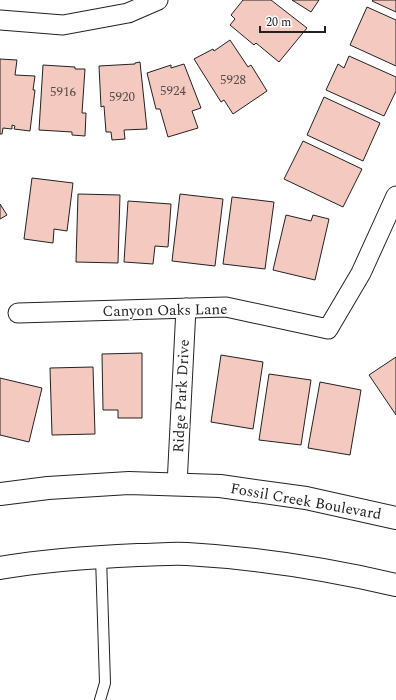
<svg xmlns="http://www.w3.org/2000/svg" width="396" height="700" font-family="Spectral,serif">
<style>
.building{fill:#f3c9c0;stroke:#222}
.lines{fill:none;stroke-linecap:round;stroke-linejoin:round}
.service-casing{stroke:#222;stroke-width:12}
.minor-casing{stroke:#222;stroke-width:21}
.secondary-casing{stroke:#222;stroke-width:24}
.service{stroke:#fff;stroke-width:10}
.minor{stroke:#fff;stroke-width:19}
.secondary{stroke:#fff;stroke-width:22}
.labels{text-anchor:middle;stroke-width:3;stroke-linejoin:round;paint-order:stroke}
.number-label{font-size:13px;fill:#564c4a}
.street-label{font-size:15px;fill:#222;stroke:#fff}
</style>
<rect width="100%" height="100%" fill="#fff"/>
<!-- building -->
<g class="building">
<path d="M 243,0 L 271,0 L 307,28 L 279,62 L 256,43 L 254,45 L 230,25 L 235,19 L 231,15 Z"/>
<path d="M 292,0 L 319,0 L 311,12 Z"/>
<path d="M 373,0 L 396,0 L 396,12 L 372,1 Z"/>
<path d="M 367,7 L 396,20 L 396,66 L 350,45 Z"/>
<path d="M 230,40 L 248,67 L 251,65 L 267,91 L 233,114 L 224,100 L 221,102 L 194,59 L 213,49 L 214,51 Z"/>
<path d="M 349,56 L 396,77 L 396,91 L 384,116 L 326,90 L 338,64 L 344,68 Z"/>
<path d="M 0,59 L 17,60 L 15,75 L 35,76 L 33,90 L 35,90 L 30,131 L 14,129 L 15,126 L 12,125 L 12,129 L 3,128 L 2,134 L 0,134 Z"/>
<path d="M 140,62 L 147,129 L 124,130 L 125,139 L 112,140 L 111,132 L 106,132 L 104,106 L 101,107 L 99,66 L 135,64 L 135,63 Z"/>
<path d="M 184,64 L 201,108 L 192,111 L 198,128 L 168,137 L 160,109 L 156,109 L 147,73 L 171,65 L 171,68 Z"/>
<path d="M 43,65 L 75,67 L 75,69 L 85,69 L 82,113 L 86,113 L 85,136 L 72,135 L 72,132 L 39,130 Z"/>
<path d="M 324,97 L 380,123 L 363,161 L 307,135 Z"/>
<path d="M 303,141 L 362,169 L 343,207 L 284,179 Z"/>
<path d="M 32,178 L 73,183 L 67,231 L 54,229 L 53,243 L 24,239 Z"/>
<path d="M 78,194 L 120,195 L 118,263 L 76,262 Z"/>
<path d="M 180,194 L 223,199 L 215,266 L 172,261 Z"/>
<path d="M 232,197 L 274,202 L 265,269 L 223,264 Z"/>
<path d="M 128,201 L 171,204 L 168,247 L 155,246 L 153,264 L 124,262 Z"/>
<path d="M 0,204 L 7,215 L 0,219 Z"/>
<path d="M 286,215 L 311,221 L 313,215 L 329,219 L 315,280 L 273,270 Z"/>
<path d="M 142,353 L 142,418 L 118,418 L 118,410 L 103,410 L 102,354 Z"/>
<path d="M 221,355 L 263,362 L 253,429 L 211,422 Z"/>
<path d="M 396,357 L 396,415 L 369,375 Z"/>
<path d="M 93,367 L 95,434 L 52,435 L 50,368 Z"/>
<path d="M 269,374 L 311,380 L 301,445 L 259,440 Z"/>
<path d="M 0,378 L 42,388 L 29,442 L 0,435 Z"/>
<path d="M 320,382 L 361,390 L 350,455 L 308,448 Z"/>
</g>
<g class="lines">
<defs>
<path id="service" d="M 100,700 L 105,683 L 101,557"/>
<g id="minor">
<path d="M 0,20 L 63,25 L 128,13 L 158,0"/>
<path d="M 18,313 L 226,307 L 328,329 L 361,273 L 396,196"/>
<path d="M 177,485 L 186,308"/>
</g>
<g id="secondary">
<path d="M 0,494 L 48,488 L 129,483 L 220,486 L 306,498 L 396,518"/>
<path d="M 0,568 C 46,560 92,557 138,555 C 154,555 171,553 187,554 C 257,558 328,569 396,585"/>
</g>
</defs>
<!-- service casing -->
<use href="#service" class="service-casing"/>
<!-- minor casing -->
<use href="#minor" class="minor-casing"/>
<!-- secondary casing -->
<use href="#secondary" class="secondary-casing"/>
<!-- service -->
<use href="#service" class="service"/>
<!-- minor -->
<use href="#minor" class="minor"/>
<!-- secondary -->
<use href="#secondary" class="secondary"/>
</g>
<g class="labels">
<!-- number labels -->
<g class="number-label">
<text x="233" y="84">5928</text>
<text x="173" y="95">5924</text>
<text x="63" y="96">5916</text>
<text x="122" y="101">5920</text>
</g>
<!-- street labels -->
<g class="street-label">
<text transform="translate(165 310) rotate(-1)" y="5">Canyon Oaks Lane</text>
<text transform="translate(181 396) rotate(-87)" y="5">Ridge Park Drive</text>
<text transform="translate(306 501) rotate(10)" y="5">Fossil Creek Boulevard</text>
</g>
</g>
<!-- scale -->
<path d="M260 26v6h65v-6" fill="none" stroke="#222222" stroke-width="2"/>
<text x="266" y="26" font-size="12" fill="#222222" stroke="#ffffff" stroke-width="3" paint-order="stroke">20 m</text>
</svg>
